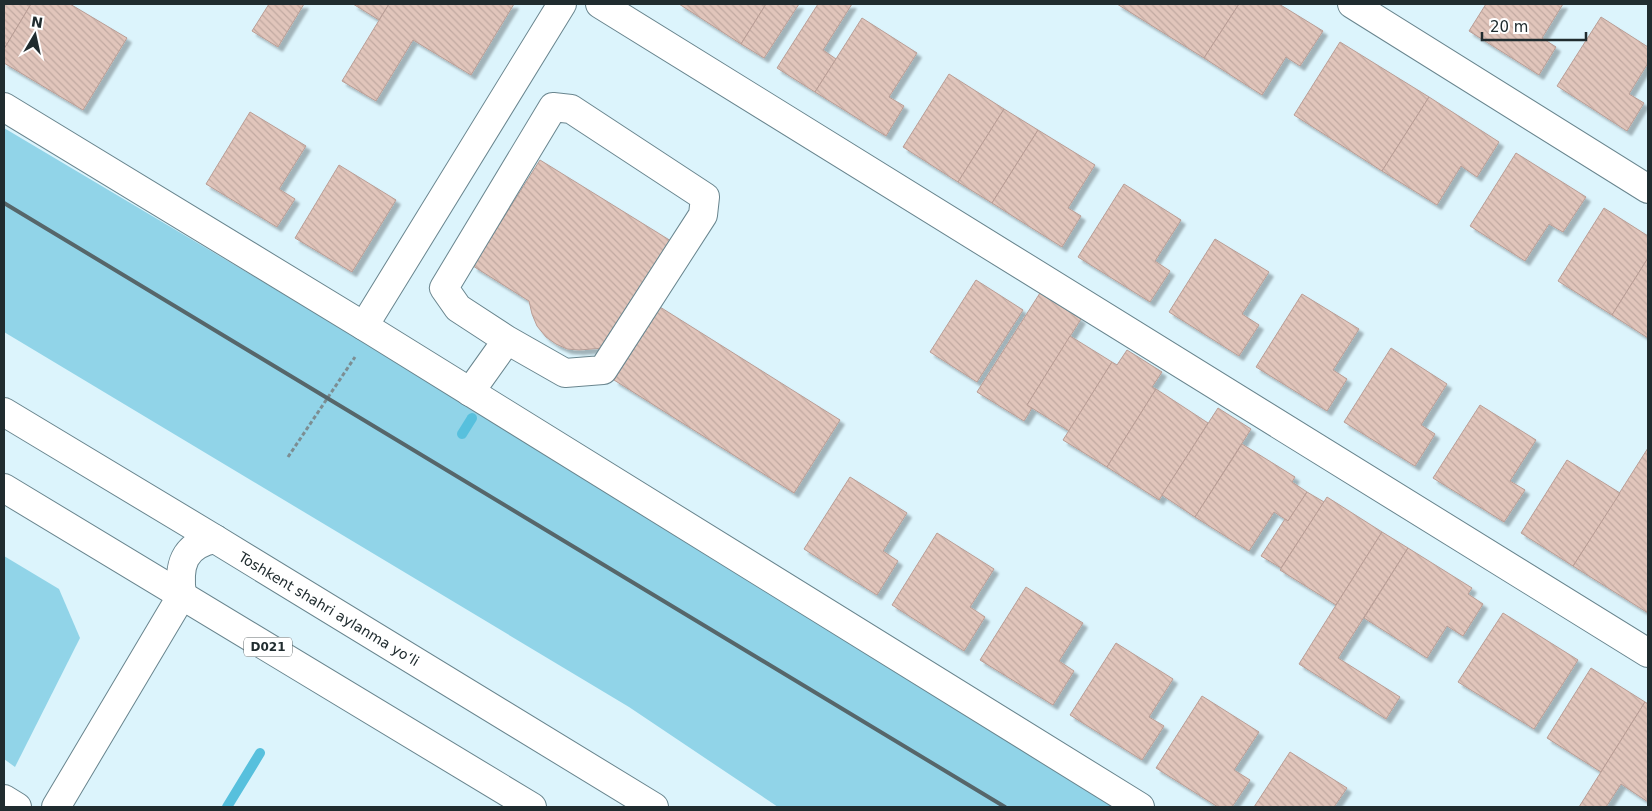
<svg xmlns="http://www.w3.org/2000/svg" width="1652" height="811" font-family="'DejaVu Sans',sans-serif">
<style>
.grass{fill:#91d4e8}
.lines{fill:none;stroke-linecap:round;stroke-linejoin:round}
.stream{stroke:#57c0dd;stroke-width:10}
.building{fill:url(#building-back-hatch);stroke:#b99d95;filter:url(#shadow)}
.minor-casing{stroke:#69858e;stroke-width:30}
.highway-casing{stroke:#69858e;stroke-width:30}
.path{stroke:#7c8e93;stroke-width:3;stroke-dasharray:4 2.5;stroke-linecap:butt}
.minor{stroke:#fff;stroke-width:28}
.highway{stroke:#fff;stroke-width:28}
.rail{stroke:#56666a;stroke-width:4}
.labels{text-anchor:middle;stroke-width:4;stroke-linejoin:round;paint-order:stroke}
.shield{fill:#fff;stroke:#636b6d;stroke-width:1}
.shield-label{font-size:12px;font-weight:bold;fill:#202c2f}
.street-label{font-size:14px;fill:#202c2f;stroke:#fff}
</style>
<defs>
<pattern id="building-back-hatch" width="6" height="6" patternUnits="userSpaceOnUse" patternTransform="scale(1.25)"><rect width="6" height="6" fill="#e1c5bb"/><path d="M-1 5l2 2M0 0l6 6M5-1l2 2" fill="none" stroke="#c1a9a1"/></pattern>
<filter id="shadow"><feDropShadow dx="4.5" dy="4.5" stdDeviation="1" flood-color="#0004"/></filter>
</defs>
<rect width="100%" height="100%" fill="#dcf4fc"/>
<!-- grass -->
<g class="grass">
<path d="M 4,128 L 356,337 L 1113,807 L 778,807 L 629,707 L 4,332 Z"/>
<path d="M 4,556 L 59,589 L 80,638 L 15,767 L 4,759 Z"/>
</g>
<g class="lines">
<!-- stream -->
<g class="stream">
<path d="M 462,434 L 472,418"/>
<path d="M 227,807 L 260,753"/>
</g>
</g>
<!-- building -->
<g class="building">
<path d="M 4,4 L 31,4 L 4,49 Z"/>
<path d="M 31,4 L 70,4 L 127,38 L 83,110 L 4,63 L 4,49 Z"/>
<path d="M 269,4 L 304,4 L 278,47 L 252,31 Z"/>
<path d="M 353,4 L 389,4 L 379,20 Z"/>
<path d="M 389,4 L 514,4 L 471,75 L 413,40 L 376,101 L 342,81 Z"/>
<path d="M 679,4 L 766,4 L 741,44 Z"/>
<path d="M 766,4 L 799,4 L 764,58 L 741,44 Z"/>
<path d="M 818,4 L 852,4 L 823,50 L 836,59 L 815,92 L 777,68 Z"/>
<path d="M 1117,4 L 1239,4 L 1204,58 Z"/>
<path d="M 1239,4 L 1279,4 L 1323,31 L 1300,66 L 1286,57 L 1262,95 L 1204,58 Z"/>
<path d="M 1486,4 L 1563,4 L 1542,38 L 1556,47 L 1539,75 L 1469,31 Z"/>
<path d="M 1601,17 L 1648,47 L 1648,63 L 1629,94 L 1644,103 L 1627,131 L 1557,86 Z"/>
<path d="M 862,18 L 917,53 L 889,97 L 904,106 L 886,136 L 815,92 Z"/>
<path d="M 1340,42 L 1429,97 L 1382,171 L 1294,115 Z"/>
<path d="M 949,74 L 1004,109 L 958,182 L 903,147 Z"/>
<path d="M 1429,97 L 1499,142 L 1477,177 L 1461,166 L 1437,205 L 1382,171 Z"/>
<path d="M 1004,109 L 1038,130 L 992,203 L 958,182 Z"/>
<path d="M 250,112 L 306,146 L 279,189 L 295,199 L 277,227 L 206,184 Z"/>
<path d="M 1038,130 L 1095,165 L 1068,208 L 1081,216 L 1062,247 L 992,203 Z"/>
<path d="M 1516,153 L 1586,197 L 1563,232 L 1549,224 L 1525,261 L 1470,226 Z"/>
<path d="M 540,160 L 671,241 L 604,348 L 579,350 L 567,349 L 556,344 L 546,337 L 537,326 L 532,314 L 529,301 L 473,266 Z"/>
<path d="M 339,165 L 396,200 L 352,272 L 295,238 Z"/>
<path d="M 1124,184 L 1181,220 L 1155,261 L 1170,271 L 1150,302 L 1078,257 Z"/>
<path d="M 1604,208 L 1648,236 L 1648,258 L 1612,315 L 1558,281 Z"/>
<path d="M 1215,239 L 1269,272 L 1242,314 L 1259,325 L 1239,356 L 1169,312 Z"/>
<path d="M 1648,258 L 1648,338 L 1612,315 Z"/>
<path d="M 976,280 L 1023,310 L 977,382 L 930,352 Z"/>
<path d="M 1040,293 L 1081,319 L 1027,405 L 1032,408 L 1024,421 L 977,392 Z"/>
<path d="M 1302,294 L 1359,329 L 1333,370 L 1347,379 L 1327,411 L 1256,367 Z"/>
<path d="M 660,307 L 840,420 L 794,493 L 614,380 Z"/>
<path d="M 1070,336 L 1112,362 L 1069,431 L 1027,405 Z"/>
<path d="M 1391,348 L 1447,384 L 1421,425 L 1435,434 L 1415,466 L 1344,422 Z"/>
<path d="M 1127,350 L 1162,372 L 1152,387 L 1156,389 L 1107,467 L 1063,440 L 1112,362 L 1117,365 Z"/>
<path d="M 1156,389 L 1208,423 L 1159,500 L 1107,467 Z"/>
<path d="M 1480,405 L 1536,440 L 1510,481 L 1525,490 L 1504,522 L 1433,478 Z"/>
<path d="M 1218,408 L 1251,429 L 1195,517 L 1162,495 Z"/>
<path d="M 1242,444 L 1295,477 L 1292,482 L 1307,492 L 1288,521 L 1274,512 L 1249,551 L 1195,517 Z"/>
<path d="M 1648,448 L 1648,613 L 1573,566 Z"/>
<path d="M 1567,460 L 1620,493 L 1573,566 L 1521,533 Z"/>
<path d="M 850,477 L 907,513 L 883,551 L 898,561 L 877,595 L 804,549 Z"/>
<path d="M 1307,492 L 1324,502 L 1281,568 L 1261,556 L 1285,519 L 1288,521 Z"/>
<path d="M 1327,497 L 1382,532 L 1336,605 L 1280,570 Z"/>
<path d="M 1382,532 L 1408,548 L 1338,658 L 1400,697 L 1386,719 L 1299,664 Z"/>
<path d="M 937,533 L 994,569 L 970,607 L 985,617 L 964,651 L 892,605 Z"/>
<path d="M 1408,548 L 1472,588 L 1468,594 L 1483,604 L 1463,636 L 1447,626 L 1427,658 L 1364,618 Z"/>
<path d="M 1026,587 L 1083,623 L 1059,661 L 1074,671 L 1053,705 L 980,660 Z"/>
<path d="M 1503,613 L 1578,660 L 1534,729 L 1458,682 Z"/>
<path d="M 1116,643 L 1173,679 L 1149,717 L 1164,726 L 1142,760 L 1070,715 Z"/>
<path d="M 1591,668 L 1645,702 L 1601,772 L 1547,738 Z"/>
<path d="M 1202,696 L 1259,732 L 1234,770 L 1250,780 L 1232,807 L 1218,807 L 1156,768 Z"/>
<path d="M 1645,702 L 1648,704 L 1648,802 L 1621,784 L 1606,807 L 1579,807 Z"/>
<path d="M 1290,752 L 1347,788 L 1334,807 L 1254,807 Z"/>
</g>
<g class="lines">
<defs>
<g id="minor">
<path d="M 600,4 L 1648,653"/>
<path d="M 1352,4 L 1648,189"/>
<path d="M 4,107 L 372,331 L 1140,807"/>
<path d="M 364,326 L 562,4"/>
<path d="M 470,392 L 507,340 L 458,308 L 444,288 L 553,107 L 571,109 L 705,197 L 703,215 L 603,370 L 565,373 L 507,340"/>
<path d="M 4,799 L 17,807"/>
<path d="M 56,807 L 182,595"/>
</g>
<g id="highway">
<path d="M 4,412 L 215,539 L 654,807"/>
<path d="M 4,488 L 532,807"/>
<path d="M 182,595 C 178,566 183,545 215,539"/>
</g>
</defs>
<!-- minor casing -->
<use href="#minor" class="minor-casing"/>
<!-- highway casing -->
<use href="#highway" class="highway-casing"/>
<!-- path -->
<path class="path" d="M 288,457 L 355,357"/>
<!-- minor -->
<use href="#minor" class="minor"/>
<!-- highway -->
<use href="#highway" class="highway"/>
<!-- rail -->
<path class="rail" d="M 4,203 L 1005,807"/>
</g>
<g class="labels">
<!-- shield labels -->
<rect class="shield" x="244" y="637.5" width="48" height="19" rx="4"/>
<g class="shield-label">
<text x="268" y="651">D021</text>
</g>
<!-- street labels -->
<g class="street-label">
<text transform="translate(329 609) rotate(31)" y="5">Toshkent shahri aylanma yoʻli</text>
</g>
</g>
<!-- border -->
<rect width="1652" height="811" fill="none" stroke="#202c2f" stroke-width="10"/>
<!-- north arrow -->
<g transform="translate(35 35) rotate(9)" stroke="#ffffff" stroke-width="4" paint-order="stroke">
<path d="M0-4L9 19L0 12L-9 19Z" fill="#202c2f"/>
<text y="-8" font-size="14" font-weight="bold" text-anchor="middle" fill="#202c2f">N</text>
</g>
<!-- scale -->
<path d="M1482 32v8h104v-8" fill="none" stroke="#202c2f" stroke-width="2.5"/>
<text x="1490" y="32" font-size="15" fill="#202c2f" stroke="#ffffff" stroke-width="4" paint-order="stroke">20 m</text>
</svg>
